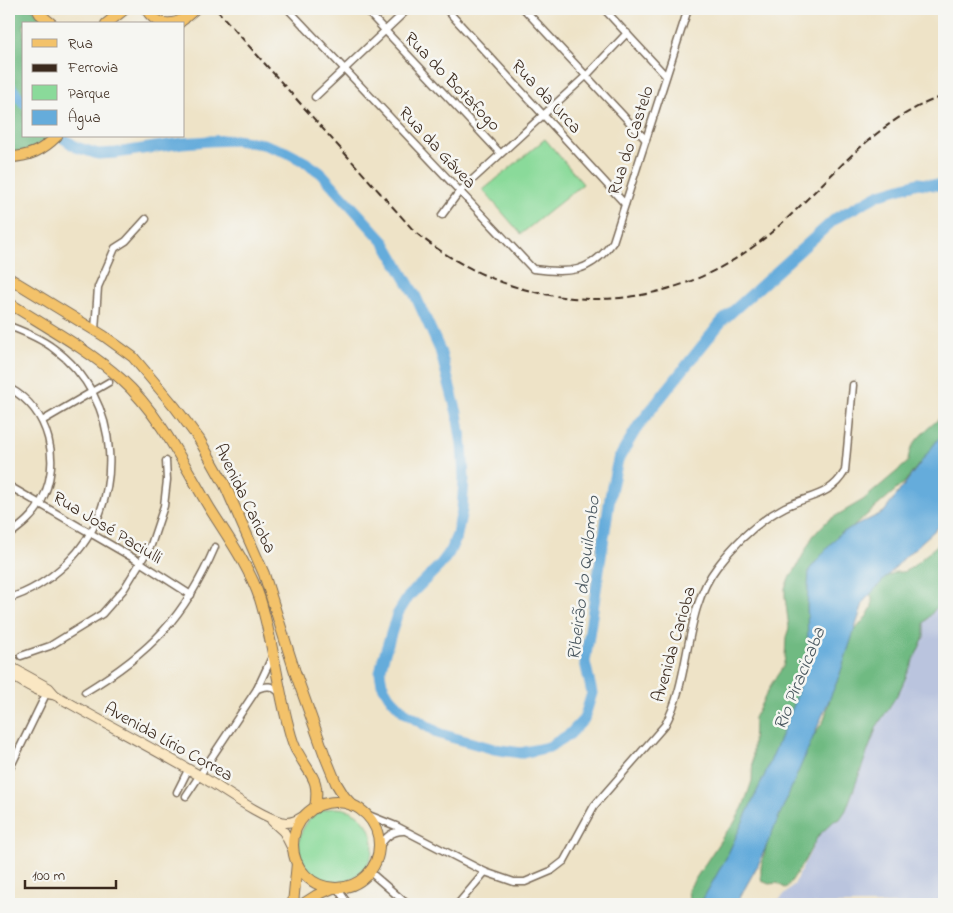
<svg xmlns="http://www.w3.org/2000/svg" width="953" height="913" font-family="'Indie Flower',sans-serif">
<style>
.industrial{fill:#bac4de}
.green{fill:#8ada9a;stroke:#62825c}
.forest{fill:#6fba82;stroke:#557250}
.water{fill:#65acdb;stroke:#506b7c}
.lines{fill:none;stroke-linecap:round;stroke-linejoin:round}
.river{stroke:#65acdb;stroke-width:11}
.minor-casing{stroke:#7a6b59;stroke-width:9}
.secondary-casing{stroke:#7a6b59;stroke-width:11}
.primary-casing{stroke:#7a6b59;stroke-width:12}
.minor{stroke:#fff;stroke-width:6}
.secondary{stroke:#fae7c3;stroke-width:9}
.primary{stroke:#f3c26a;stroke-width:10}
.rail{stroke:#3b2a1e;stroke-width:2;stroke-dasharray:8 4;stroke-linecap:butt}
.labels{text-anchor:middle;stroke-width:5;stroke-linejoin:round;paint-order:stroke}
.street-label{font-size:18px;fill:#3b2a1e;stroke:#f6f6f2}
.water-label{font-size:19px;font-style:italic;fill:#4a5860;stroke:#f6f6f2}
</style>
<rect width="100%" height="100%" fill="#f6f6f2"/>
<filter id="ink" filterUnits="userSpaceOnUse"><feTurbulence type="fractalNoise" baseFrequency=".02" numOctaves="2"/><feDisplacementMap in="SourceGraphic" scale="10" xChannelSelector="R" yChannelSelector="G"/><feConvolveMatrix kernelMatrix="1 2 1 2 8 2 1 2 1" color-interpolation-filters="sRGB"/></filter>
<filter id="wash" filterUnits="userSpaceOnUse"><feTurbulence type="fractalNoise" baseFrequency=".0096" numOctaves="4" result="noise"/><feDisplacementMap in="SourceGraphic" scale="20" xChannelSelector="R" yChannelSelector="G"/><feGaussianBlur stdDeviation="1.12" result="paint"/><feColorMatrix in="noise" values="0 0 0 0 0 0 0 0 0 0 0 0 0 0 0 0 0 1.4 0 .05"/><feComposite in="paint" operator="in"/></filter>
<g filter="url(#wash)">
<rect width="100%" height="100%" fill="#eee3c7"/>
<!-- industrial -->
<path class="industrial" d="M 944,599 L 944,904 L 775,904 L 794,885 L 930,609 Z"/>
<!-- green -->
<g class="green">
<path d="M 545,139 L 583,184 L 521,234 L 483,190 Z"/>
<circle cx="336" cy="845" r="37"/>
</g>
<!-- forest -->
<g class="forest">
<path d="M 9,9 L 33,9 L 46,24 L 24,24 L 24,136 L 50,136 C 35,149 28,151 9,153 Z"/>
<path d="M 944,414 L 944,440 L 927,461 L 919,464 L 905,482 L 832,545 L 816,657 L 711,904 L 687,904 L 689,899 L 688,890 L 726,832 L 733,825 L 743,807 L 752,781 L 754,718 L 772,683 L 783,667 L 785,658 L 786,637 L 789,628 L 785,597 L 785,588 L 789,578 L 795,570 L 813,536 L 827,521 L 863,500 L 908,462 C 908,441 931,427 944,414 Z"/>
<path d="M 944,539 L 944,598 L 924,623 L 924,637 L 899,692 L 877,726 L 846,810 L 840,819 L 834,821 L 818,836 L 804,862 L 788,886 L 785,888 L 777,883 L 769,884 L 762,881 L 761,877 L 761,867 L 766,847 L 766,832 L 789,775 L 824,720 L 835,680 L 852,634 L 867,616 L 872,607 L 872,597 L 867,588 L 895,572 L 903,572 L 911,568 Z"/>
</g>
<!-- water -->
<path class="water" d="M 944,431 L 944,522 L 906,556 L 864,601 L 839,677 L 759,863 L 736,904 L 700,904 L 726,858 L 765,774 L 795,702 L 808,648 L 807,605 L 809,570 L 839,534 L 884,512 Z"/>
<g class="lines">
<!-- river -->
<g class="river">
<path d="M 9,85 L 24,103"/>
<path d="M 60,136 L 76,147 L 98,154 L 116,153 L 182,143 L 209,141 L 235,140 L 263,144 L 286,152 L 305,162 L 321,173 L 385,243 L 416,297 L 440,350 L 457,413 L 462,445 L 464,478 L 462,510 L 457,535 L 449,553 L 440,565 L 408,597 L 397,615 L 383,659 L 380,673 L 382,684 L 389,696 L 404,712 L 440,734 L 494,749 L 521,753 L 549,747 L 570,734 L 584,719 L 592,693 L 585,662 L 611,491 L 618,460 L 638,426 L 722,321 L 836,218 L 880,194 L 918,183 L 944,186"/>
</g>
</g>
</g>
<g filter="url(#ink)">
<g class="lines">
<defs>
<g id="minor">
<path d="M 288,9 L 533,269 C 570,273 589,274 613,242 L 688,9"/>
<path d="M 365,9 L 500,153"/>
<path d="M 446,9 L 625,204"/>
<path d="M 524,9 L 646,140"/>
<path d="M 604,9 L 666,76"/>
<path d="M 315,97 L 408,9"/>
<path d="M 442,215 L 459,192 L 587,75 L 627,33"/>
<path d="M 9,326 C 25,332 40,338 53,348 C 123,398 128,504 67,563 C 51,578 31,592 9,598"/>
<path d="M 95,330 L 98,287 L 115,248 L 126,241 L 146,219"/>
<path d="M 9,388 C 50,410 62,462 41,502 C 34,516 21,526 9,535"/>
<path d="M 42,421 L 109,382"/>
<path d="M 9,486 L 135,559 L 191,595"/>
<path d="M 21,656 L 50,646 L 102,614 L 124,589 L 151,545 L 164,506 L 167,480 L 166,461"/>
<path d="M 257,689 C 267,685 272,685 280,693"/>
<path d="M 85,692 C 150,653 185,617 215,547"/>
<path d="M 9,770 L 48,690"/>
<path d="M 177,792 L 188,770"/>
<path d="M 186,796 L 257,689 L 272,657"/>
<path d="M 366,814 L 396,826 L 485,872 L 514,882 L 525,882 L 551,871 L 564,861 L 594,806 L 665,725 C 692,676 683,611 717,567 C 735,543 758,521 785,507 C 809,495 830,497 845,471 L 853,385"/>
<path d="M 379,848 C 384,838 391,831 403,831"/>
<path d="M 370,872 L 407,904"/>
<path d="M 337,888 L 348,904"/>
<path d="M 458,904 L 485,872"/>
</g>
<g id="secondary">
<path d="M 9,666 L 49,688 L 55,695 C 104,723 154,749 202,777 C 224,790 259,816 282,822 C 292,824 299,819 307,814"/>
<path d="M 9,674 C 23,682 38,693 55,695"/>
<path d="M 272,821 L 284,832 L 293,850"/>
</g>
<g id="primary">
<path d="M 37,9 L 40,14 L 52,24"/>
<path d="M 146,9 C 155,24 168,27 184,19"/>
<path d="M 179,23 L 195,9"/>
<path d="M 106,24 L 125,9"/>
<path d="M 9,157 C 29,157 43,150 57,136"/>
<path d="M 9,278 L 104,336 L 133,357 L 175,407 L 199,439 L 225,485 L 264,574 L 295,672 L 325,756 L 336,783 L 344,796 L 353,806"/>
<path d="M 9,303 C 45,326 89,350 121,379 C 159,413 183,463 209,507 C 227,536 249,566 260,599 C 272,638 277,681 287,721 C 290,732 292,744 298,753 C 311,777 320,778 315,808"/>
<circle cx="336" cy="845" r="43"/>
<path d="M 293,904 L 297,863"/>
<path d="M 303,904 L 317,895 L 333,888"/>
</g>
</defs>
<!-- minor casing -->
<use href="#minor" class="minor-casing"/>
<!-- secondary casing -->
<use href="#secondary" class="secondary-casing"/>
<!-- primary casing -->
<use href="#primary" class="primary-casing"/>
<!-- minor -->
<use href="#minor" class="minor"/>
<!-- secondary -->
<use href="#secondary" class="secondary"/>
<!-- primary -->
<use href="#primary" class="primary"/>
<!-- rail -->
<path class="rail" d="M 216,9 L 415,232 C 522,320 667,323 773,231 C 828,184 873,119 944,96"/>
</g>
</g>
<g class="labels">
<!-- street labels -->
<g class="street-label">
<text transform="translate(453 81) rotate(46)" y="6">Rua do Botafogo</text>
<text transform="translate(547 96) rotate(47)" y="6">Rua da Urca</text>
<text transform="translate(630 140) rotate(-72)" y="6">Rua do Castelo</text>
<text transform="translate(438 147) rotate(47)" y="6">Rua da Gávea</text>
<text transform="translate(246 498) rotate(64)" y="6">Avenida Carioba</text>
<text transform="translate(108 527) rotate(31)" y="6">Rua José Paciulli</text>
<text transform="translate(673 644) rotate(-74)" y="6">Avenida Carioba</text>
<text transform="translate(169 741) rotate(29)" y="6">Avenida Lírio Correa</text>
</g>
<!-- water labels -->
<g class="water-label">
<text transform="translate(582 578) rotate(-83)" y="7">Ribeirão do Quilombo</text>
<text transform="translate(798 678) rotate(-68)" y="7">Rio Piracicaba</text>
</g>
</g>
<!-- margin -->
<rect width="953" height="913" fill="none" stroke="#f6f6f2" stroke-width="30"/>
<!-- legend -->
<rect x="22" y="22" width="162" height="115" fill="#f6f6f2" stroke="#aba49d"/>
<rect x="32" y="39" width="25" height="8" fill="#f3c26a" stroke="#aba49d"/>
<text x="68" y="48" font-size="15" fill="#3b2a1e">Rua</text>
<rect x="32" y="64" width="25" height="8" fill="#3b2a1e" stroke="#aba49d"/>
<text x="68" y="72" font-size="15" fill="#3b2a1e">Ferrovia</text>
<rect x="32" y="85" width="25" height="15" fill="#8ada9a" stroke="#aba49d"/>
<text x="68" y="98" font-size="15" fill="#3b2a1e">Parque</text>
<rect x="32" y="110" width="25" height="15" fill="#65acdb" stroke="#aba49d"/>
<text x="68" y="122" font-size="15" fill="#3b2a1e">Água</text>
<!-- scale -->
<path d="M25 880v8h91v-8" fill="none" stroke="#3b2a1e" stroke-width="2.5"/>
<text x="32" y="880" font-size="15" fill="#3b2a1e" stroke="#f6f6f2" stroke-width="4" paint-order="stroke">100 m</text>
</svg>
